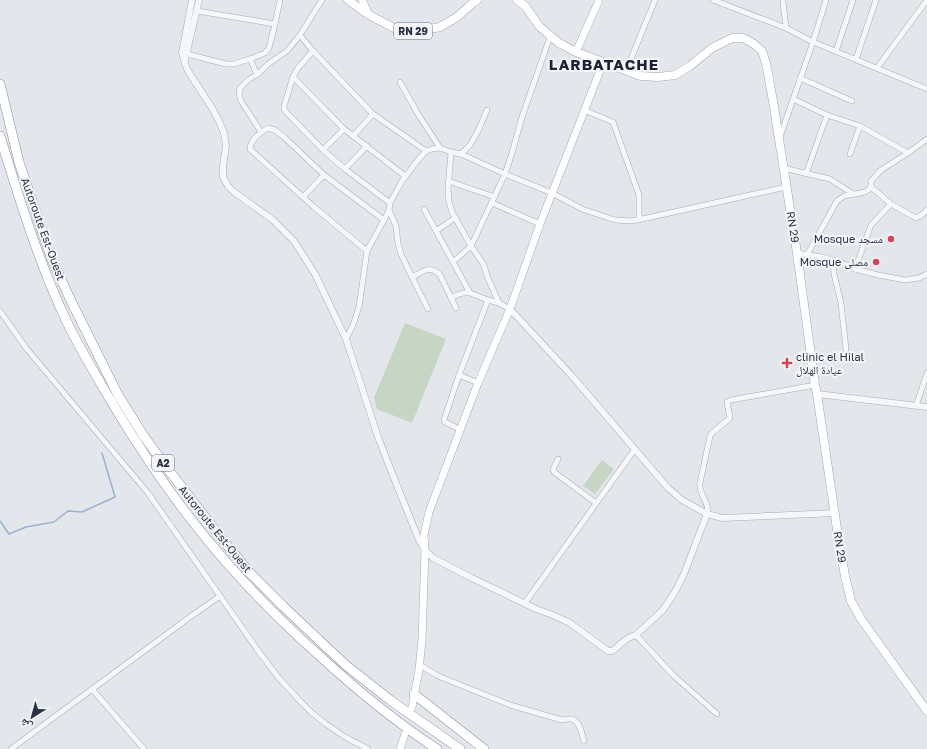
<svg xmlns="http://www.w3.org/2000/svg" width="927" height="749" font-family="'Golos Text','Noto Naskh Arabic',sans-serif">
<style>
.green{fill:#c7d6c4}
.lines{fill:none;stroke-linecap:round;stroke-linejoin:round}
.stream{stroke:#9db2cc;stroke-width:1.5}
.minor-casing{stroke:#a8acb6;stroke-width:6}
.tertiary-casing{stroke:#a8acb6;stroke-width:7}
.secondary-casing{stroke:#a8acb6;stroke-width:8}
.primary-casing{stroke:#a2a9b8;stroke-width:9}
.motorway-casing{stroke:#8992a3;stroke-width:10}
.minor{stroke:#f6f7f9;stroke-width:5}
.tertiary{stroke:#f6f7f9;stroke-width:6}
.secondary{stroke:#fff;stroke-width:7}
.primary{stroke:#fff;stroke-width:8}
.motorway{stroke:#fff;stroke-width:9}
.poi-dot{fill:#d34554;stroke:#f3f5f8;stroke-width:1.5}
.labels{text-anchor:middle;stroke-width:4;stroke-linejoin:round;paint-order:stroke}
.shield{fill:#f3f5f8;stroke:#666c7a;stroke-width:1}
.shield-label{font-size:10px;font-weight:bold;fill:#2a3244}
.street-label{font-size:11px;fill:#2a3244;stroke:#f3f5f8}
.poi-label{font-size:11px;fill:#2a3244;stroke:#f3f5f8;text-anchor:end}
.district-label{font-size:15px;font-weight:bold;letter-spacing:1px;fill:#1c2335;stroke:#f3f5f8}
</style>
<rect width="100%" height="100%" fill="#e3e6eb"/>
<!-- green -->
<g class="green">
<path d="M 405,323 L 446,339 L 412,423 L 377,409 L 374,398 Z"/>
<path d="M 602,460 L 614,469 L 595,494 L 583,486 Z"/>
</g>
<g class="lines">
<!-- stream -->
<path class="stream" d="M 0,521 L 9,534 L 26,527 L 54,522 L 68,511 L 82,512 L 115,497 L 102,453"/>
<defs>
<g id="minor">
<path d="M 322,0 L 300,35 L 313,51 L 373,114 L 426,151"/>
<path d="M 713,0 L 786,28 L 813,42 L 927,89"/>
<path d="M 783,0 L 783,2 L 786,28"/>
<path d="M 197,11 L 275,24"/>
<path d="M 313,51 L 298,68 L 293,77 L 284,106 L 284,109 L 286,112 L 290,116 L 323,150 L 345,169 L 390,203"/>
<path d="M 836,51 L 853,0"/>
<path d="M 183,53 L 226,64 L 234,64 L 250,59 L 265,53 L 269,48 L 275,24 L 280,0"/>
<path d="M 250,59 L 257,74"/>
<path d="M 856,59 L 876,0"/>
<path d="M 877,68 L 927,0"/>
<path d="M 626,71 L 655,0"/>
<path d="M 293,77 L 344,129 L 405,176"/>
<path d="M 800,78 L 852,101"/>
<path d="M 400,82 L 418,114 L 440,148"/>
<path d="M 793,99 L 827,115 L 860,126 L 908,153"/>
<path d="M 584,110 L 613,122 L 639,195 L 639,220"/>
<path d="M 261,132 L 241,101 L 239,94 L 240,88 L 248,80 L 259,73 L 268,64 L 287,51 L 300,35"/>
<path d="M 353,136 L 373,114"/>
<path d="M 780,137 L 813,42 L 826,0"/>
<path d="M 323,150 L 344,129"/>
<path d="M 451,152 L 448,189 L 449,202 L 452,212 L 471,246 L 484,265 L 487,276 L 499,303"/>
<path d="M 461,154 L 470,145 L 478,131 L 487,110"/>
<path d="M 850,154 L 860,126"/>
<path d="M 783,168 L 830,179 L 853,194"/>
<path d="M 345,169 L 367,146"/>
<path d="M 806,174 L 827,115"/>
<path d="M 448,181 L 495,197"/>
<path d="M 871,187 L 891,204 L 914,217 C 919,219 923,214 927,210"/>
<path d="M 303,197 L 324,175"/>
<path d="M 492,203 L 540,224"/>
<path d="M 424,209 L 470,293 L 488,300 L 499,303 L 510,309"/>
<path d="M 389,210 L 396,226 L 398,243 L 401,254 L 410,273 L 428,309"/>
<path d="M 436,231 L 455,218"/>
<path d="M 367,251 L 314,207 L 252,151 L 250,149 C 250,140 261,132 268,128 L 275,130 L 284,137 L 324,175 L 384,220"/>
<path d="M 797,253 L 822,257 L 842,263 L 855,269 L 878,275 L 905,280 L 919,278 L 927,274"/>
<path d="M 807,255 L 837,201 L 844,196 L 865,192 L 868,190 L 871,187 L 871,181 L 881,170 L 908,153 L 927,139"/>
<path d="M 833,261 L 834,274 L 841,303 L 846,349"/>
<path d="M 453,262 L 471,246 L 505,174 L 512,153 L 522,117 L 550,37"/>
<path d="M 855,269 L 871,225 L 891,204"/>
<path d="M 412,277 C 423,272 430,264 440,275 L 456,308"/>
<path d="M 451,298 C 458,294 463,292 470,293"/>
<path d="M 0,311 L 26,348 L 148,493 L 220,596 L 259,652 L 278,677 L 299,700 L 312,713 L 326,724 L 345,737 L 368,749"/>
<path d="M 346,339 L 353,325 L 359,307 L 367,251 L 384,220 L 389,210 L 390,203 L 402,181 L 418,160 L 426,151 L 432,149 L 440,148 L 451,152 L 461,154 L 505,174 L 552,193 L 582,209 L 615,220 L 631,221 L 647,218 L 786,187"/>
<path d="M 459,375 L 478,383"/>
<path d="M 916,406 L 927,373"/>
<path d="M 461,430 L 445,422 L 444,420 L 459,375 L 488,300"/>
<path d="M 558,459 L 553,469 L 554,472 L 596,503"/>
<path d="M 707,514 C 710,501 698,495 700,483 L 710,436 L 712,433 L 729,419 L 730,418 L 727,402 L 731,400 L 815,385"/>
<path d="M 525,603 L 635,449"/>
<path d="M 636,635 L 673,675 L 717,714"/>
<path d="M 420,665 L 438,676 L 510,705 L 562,720 C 565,720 569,718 572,719 C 580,721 582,734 584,741"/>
<path d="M 92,689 L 144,749"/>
<path d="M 11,749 L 190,617 L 220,596"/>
</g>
<g id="tertiary">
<path d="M 192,0 L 182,53 L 186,66 L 188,71 L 212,108 L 219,121 L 224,133 L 226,146 L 223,166 L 223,177 L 228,186 L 234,192 L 273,220 L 294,241 L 315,274 L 346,339 L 378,437 L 394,478 L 419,540 L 425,550 L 433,558 L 472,578 L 536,609 L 553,615 L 570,623 L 608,651 L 612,651 C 620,646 625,637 636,635 L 663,610 L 675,592 L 684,574 L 707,514"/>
<path d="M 185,60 L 199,0"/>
<path d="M 510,309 L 572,376 L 668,488 L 682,500 L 707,514 L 722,518 L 835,513"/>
<path d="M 817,394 L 927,407"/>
</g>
<g id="secondary">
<path d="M 362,0 L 369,15"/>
<path d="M 576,52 L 599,0"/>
<path d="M 412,707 L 419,670 L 422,640 L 425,550 L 424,535 L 429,512 L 478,383 L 510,309 L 540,224 L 603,63"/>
<path d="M 400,749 L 405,734"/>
</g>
<g id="primary">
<path d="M 348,0 L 369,15 L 398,30 L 418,31 L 440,27 L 457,17 L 473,3 L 477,0"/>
<path d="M 517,0 L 525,6 L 540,27 L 559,43 L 576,52 L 641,76 L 658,77 L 675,75 L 690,66 L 712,48 L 732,38 L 743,38 L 754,44 L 762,51 L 766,63 L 773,101 L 797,253 L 815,385 L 817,394 L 837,529 L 845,576 L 851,601 L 861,619 L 927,711"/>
</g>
<g id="motorway">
<path d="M 0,84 L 19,162 L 51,257 L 71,301 L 118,395 L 143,435 L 164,464 L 222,539 L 250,573 L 283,606 L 322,643 L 347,666 L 390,700 L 460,749"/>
<path d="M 0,136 C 19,198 38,260 65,318 C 79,348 97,377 114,406 C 147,461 184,514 226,562 C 256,596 288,628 322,658 C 358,691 396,722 437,749"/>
<path d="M 414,694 L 484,749"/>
</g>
</defs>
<!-- minor casing -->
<use href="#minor" class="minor-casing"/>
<!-- tertiary casing -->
<use href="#tertiary" class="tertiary-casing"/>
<!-- secondary casing -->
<use href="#secondary" class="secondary-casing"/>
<!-- primary casing -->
<use href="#primary" class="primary-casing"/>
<!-- motorway casing -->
<use href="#motorway" class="motorway-casing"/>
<!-- minor -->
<use href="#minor" class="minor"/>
<!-- tertiary -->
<use href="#tertiary" class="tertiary"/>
<!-- secondary -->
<use href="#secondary" class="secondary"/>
<!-- primary -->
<use href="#primary" class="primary"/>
<!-- motorway -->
<use href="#motorway" class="motorway"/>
</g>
<!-- markers -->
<g class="poi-dot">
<circle cx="891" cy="239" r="4"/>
<circle cx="876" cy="262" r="4"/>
<path d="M785 357h4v4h4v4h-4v4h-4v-4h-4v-4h4z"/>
</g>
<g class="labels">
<!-- shield labels -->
<g class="shield">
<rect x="394" y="23" width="38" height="16" rx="3"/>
<rect x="152" y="455" width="22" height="16" rx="3"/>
</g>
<g class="shield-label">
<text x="413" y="35">RN 29</text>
<text x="163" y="467">A2</text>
</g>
<!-- street labels -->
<g class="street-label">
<text transform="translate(793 227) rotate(81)" y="4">RN 29</text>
<text transform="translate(43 229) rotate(70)" y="4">Autoroute Est-Ouest</text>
<text transform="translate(215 529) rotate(51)" y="4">Autoroute Est-Ouest</text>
<text transform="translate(840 547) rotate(81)" y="4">RN 29</text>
</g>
<!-- poi labels -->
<g class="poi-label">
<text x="883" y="243">Mosque مسجد</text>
<text x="868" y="266">Mosque مصلى</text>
<text x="796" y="361" text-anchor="start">clinic el Hilal<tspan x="796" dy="13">عيادة الهلال</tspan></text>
</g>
<!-- district labels -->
<g class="district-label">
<text x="604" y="70">LARBATACHE</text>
</g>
</g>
<!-- north arrow -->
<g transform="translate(32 717) rotate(217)" stroke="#f3f5f8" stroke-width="3" paint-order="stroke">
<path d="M0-3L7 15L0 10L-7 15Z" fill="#2a3244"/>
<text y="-6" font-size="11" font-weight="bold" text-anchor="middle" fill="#2a3244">ش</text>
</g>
</svg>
